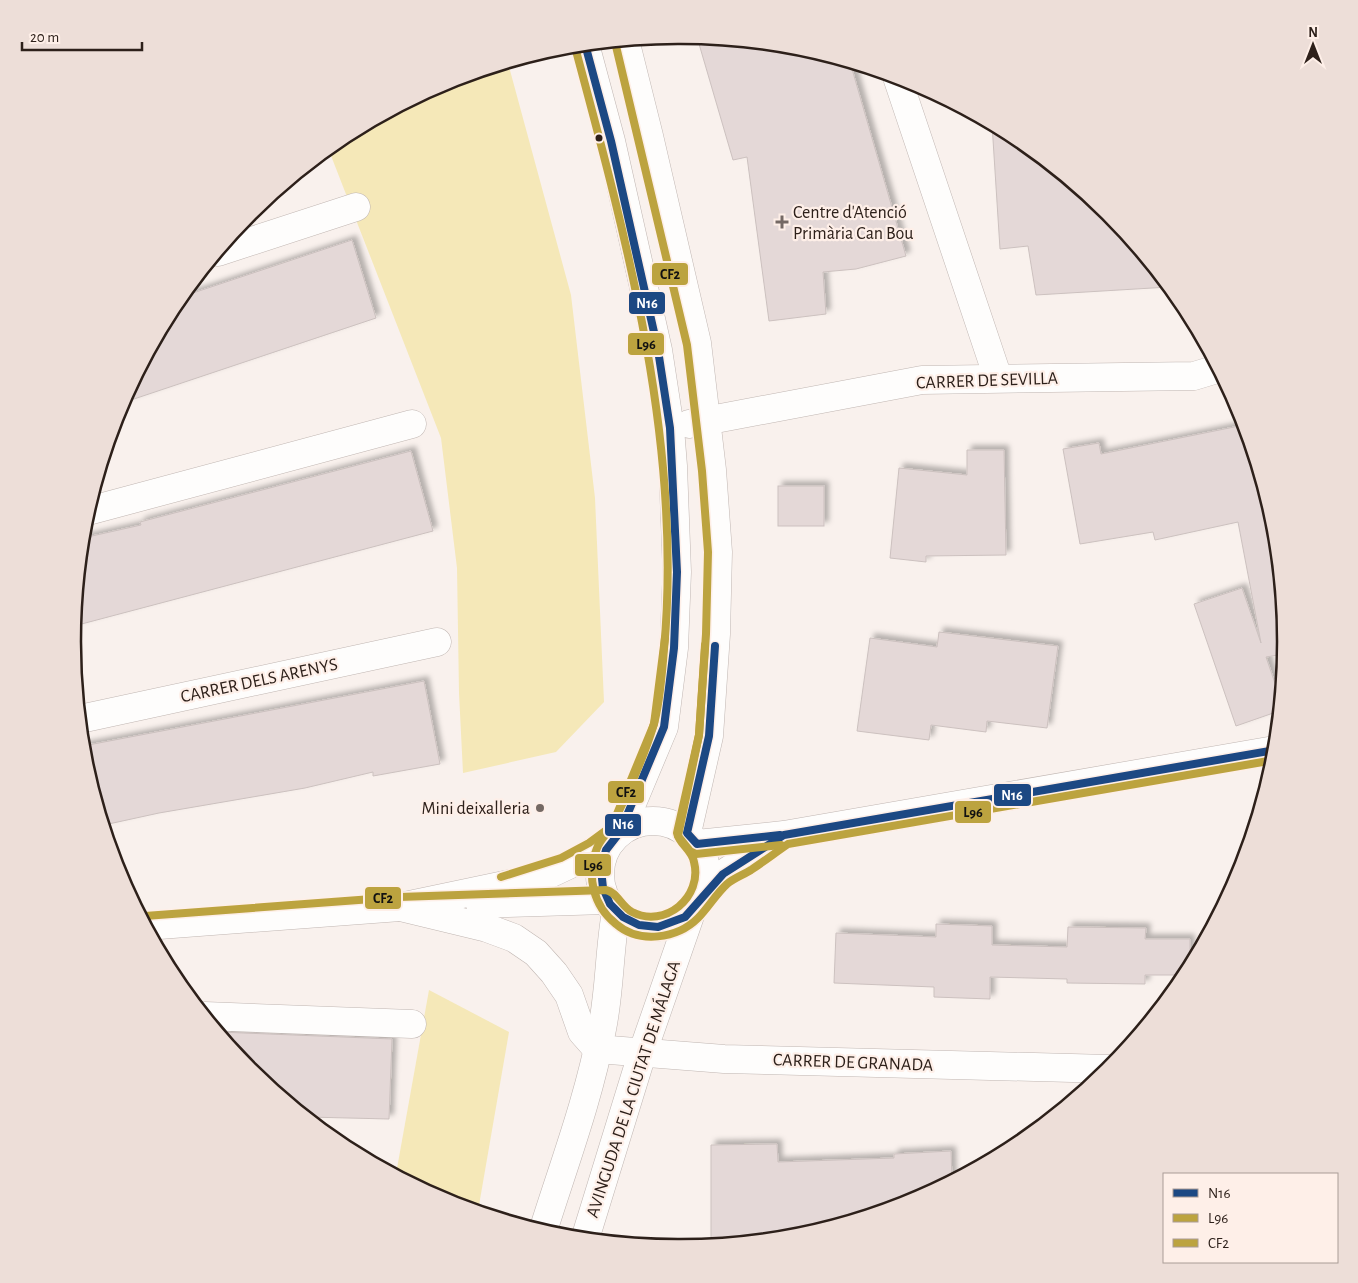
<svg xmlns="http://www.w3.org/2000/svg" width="1358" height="1283" font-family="'Alegreya Sans',sans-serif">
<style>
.green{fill:#f5e8b8}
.building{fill:#e4d8d7;stroke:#ccc1bf;filter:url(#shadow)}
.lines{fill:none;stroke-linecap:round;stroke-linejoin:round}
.minor-casing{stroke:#c0b6b2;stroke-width:29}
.minor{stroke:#fefdfc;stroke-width:28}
.bus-1-casing{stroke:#feefe8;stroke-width:11}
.bus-2-casing{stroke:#feefe8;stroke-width:11}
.bus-3-casing{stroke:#feefe8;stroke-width:11}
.bus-1{stroke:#1c4883;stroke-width:8}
.bus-2{stroke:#bca33f;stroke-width:8}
.bus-3{stroke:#bca33f;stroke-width:8}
.bus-dot{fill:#2d201a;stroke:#feefe8;stroke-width:2}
.poi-dot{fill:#746964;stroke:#feefe8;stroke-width:2}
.labels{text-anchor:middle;stroke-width:4.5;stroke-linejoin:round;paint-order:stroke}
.poi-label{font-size:18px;fill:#2d201a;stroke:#feefe8;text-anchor:start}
.street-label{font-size:18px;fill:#2d201a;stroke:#feefe8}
.rim{fill:none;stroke:#2d201a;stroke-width:2.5}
.line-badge{stroke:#feefe8;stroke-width:2}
.badge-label{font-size:14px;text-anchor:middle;font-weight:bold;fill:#fff}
.pale-badge-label{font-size:14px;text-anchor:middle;font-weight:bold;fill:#111}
</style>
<defs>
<filter id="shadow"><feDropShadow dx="4.5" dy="-4.5" stdDeviation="2.5" flood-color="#0004"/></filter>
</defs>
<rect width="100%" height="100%" fill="#f9f1ed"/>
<!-- green -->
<g class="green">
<path d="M 508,63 L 571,295 L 595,498 L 604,702 L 556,752 L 463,773 L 459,693 L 457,568 L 441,438 L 328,148 L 342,137 L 447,81 Z"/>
<path d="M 429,990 L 509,1032 L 478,1211 L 447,1202 L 396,1174 Z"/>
</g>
<!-- building -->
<g class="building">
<path d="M 697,37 L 798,47 L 850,62 L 906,256 L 856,269 L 823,272 L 826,314 L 769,321 L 747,157 L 733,160 Z"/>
<path d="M 992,124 L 1016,137 L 1108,213 L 1169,287 L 1036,295 L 1028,246 L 1000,249 Z"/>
<path d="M 352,240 L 376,318 L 122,403 L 181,297 Z"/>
<path d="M 1244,425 L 1274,523 L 1286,642 L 1284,654 L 1266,657 L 1280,698 L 1279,711 L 1236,726 L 1194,604 L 1242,588 L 1261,643 L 1238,522 L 1155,540 L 1153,532 L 1080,544 L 1063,449 L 1099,443 L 1101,454 Z"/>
<path d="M 967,450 L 1004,450 L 1006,555 L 926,556 L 926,562 L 890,558 L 899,468 L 967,475 Z"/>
<path d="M 411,451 L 433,531 L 74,626 L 83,538 L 141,525 L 140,522 Z"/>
<rect x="778" y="486" width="46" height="40"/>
<path d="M 939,632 L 1058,646 L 1047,728 L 987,721 L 986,732 L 931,725 L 929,740 L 857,731 L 870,638 L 937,647 Z"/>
<path d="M 424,681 L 440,764 L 373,776 L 373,772 L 305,788 L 159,813 L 104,825 L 84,760 L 83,746 Z"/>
<path d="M 936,924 L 992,926 L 992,945 L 1067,947 L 1068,927 L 1146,928 L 1145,939 L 1190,939 L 1190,965 L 1185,975 L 1145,975 L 1145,984 L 1067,983 L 1067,979 L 990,977 L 990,999 L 934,997 L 934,987 L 834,983 L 836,933 L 936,937 Z"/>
<path d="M 219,1032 L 392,1039 L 389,1119 L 307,1117 L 250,1070 Z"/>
<path d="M 777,1144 L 778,1162 L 894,1158 L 894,1154 L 951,1151 L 952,1180 L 911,1202 L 797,1236 L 711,1245 L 711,1145 Z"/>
</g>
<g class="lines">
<defs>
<g id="minor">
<path d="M 625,40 L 649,136 L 697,343 L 712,470 L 718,552 L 716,634 L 709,736 L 687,833"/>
<path d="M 585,44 L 611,141 L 658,350 L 670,428 L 673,466 L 677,572 L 674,648 L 664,727 L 620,832"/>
<path d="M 897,77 L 998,378"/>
<path d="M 218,252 L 356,207"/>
<path d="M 689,424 L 922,380 L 1194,376 L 1217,369"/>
<path d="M 88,511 L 412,424"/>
<path d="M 80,719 L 437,642"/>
<circle cx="653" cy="874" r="53"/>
<path d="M 697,844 L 784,835 L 1275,750"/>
<path d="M 700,899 L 723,874 L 780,837"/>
<path d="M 480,904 L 606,900"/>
<path d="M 400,907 L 487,928 L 514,938 L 536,953 L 554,973 L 569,995 L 582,1032 L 597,1049 L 724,1059 L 1109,1069"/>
<path d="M 146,926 L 400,907 L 543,877 L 577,861 L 611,841"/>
<path d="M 205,1016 L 412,1024"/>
<path d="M 543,1231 C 564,1164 589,1098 602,1029 C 610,990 609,951 616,912"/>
<path d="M 585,1239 L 642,1054 L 692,910"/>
</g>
</defs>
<!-- minor casing -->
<use href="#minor" class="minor-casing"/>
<!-- minor -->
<use href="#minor" class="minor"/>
<defs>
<g id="bus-1">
<path d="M 585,44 L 611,141 L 658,350 L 670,428 L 677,572 L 674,648 L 664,727 L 620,832 L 606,850 L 601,869 L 603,888 L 610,904 L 623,917 L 639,925 L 658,927 L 685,917 L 723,874 L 784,835 L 1275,750"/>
<path d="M 715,646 L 709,736 L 687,833 L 697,844 L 780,835"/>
</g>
<g id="bus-2">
<path d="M 575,47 C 627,240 683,447 664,649 C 662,672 660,705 653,727 C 644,756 626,798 612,825 C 608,833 600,840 597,848 C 586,875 593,906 616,924 C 639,944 677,939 698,918 C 708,908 716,894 727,884 C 734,878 743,875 751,870 C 763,862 775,853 788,844 L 1274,760"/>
<path d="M 705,645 L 699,735 L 678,836 L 690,851 L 696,854 L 781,845"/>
</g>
<g id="bus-3">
<path d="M 501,877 L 561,858 L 589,843 L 612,826 L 654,724 L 665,638"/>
<path d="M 145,916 L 399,897 L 606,890 C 617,892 621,906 632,912 C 665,929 703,897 694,862 C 692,850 679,844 677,833 L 699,735 L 706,634 L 708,552 L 702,471 L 687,345 L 615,42"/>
</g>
</defs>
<!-- bus-1 casing -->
<use href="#bus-1" class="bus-1-casing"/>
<!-- bus-2 casing -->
<use href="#bus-2" class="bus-2-casing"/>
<!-- bus-3 casing -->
<use href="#bus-3" class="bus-3-casing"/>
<!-- bus-1 -->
<use href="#bus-1" class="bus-1"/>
<!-- bus-2 -->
<use href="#bus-2" class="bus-2"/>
<!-- bus-3 -->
<use href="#bus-3" class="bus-3"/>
</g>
<!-- markers -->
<circle class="bus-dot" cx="599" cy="138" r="4.5"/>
<g class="poi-dot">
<path d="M779.5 214.5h5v5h5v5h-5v5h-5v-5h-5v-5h5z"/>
<circle cx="540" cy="808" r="5"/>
</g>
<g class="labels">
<!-- poi labels -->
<g class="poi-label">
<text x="793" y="218">Centre d'Atenció<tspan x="793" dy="21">Primària Can Bou</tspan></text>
<text x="530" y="814" text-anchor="end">Mini deixalleria</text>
</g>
<!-- street labels -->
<g class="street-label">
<text transform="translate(987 380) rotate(-2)" y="6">CARRER DE SEVILLA</text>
<text transform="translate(259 680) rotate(-12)" y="6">CARRER DELS ARENYS</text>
<text transform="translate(853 1062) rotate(2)" y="6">CARRER DE GRANADA</text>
<text transform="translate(633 1089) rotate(-72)" y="6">AVINGUDA DE LA CIUTAT DE MÁLAGA</text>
</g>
</g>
<!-- crop -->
<path d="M0 0H1358V1283H0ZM678 44H680A597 597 0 0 1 1277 641V642A597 597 0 0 1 680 1239H678A597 597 0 0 1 81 642V641A597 597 0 0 1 678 44Z" fill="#edded8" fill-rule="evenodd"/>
<path class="rim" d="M678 44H680A597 597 0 0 1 1277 641V642A597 597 0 0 1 680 1239H678A597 597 0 0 1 81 642V641A597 597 0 0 1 678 44Z"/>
<g class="line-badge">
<rect x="651" y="262" width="38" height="24" rx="5" fill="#bca33f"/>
<rect x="628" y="291" width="38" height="24" rx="5" fill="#1c4883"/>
<rect x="627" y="332" width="38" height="24" rx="5" fill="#bca33f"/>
<rect x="607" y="780" width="38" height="24" rx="5" fill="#bca33f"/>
<rect x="993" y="783" width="39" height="24" rx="5" fill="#1c4883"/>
<rect x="954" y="800" width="38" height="24" rx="5" fill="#bca33f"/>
<rect x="604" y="813" width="38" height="24" rx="5" fill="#1c4883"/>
<rect x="574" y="853" width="38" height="24" rx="5" fill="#bca33f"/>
<rect x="364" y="886" width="38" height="24" rx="5" fill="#bca33f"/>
</g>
<g class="badge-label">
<text x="647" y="308">N16</text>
<text x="1012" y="800">N16</text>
<text x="623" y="829">N16</text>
</g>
<g class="pale-badge-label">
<text x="670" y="279">CF2</text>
<text x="646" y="349">L96</text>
<text x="626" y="797">CF2</text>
<text x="973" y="817">L96</text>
<text x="593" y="870">L96</text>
<text x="383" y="903">CF2</text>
</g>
<!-- legend -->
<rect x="1163" y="1173" width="175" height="90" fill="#feefe8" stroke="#aa9c96"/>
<rect x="1173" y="1189" width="25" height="8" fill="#1c4883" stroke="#aa9c96"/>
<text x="1208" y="1198" font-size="15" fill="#2d201a">N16</text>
<rect x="1173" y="1214" width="25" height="8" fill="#bca33f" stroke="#aa9c96"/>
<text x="1208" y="1223" font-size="15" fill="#2d201a">L96</text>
<rect x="1173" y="1239" width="25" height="8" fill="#bca33f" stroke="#aa9c96"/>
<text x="1208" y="1248" font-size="15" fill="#2d201a">CF2</text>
<!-- north arrow -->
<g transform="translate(1313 45)" stroke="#feefe8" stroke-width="4" paint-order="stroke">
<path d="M0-4L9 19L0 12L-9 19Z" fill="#2d201a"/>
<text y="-8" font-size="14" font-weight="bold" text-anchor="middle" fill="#2d201a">N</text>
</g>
<!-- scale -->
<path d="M22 42v8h120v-8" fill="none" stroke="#2d201a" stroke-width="2.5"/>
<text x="30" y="42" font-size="15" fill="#2d201a" stroke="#feefe8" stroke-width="4" paint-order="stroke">20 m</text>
</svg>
